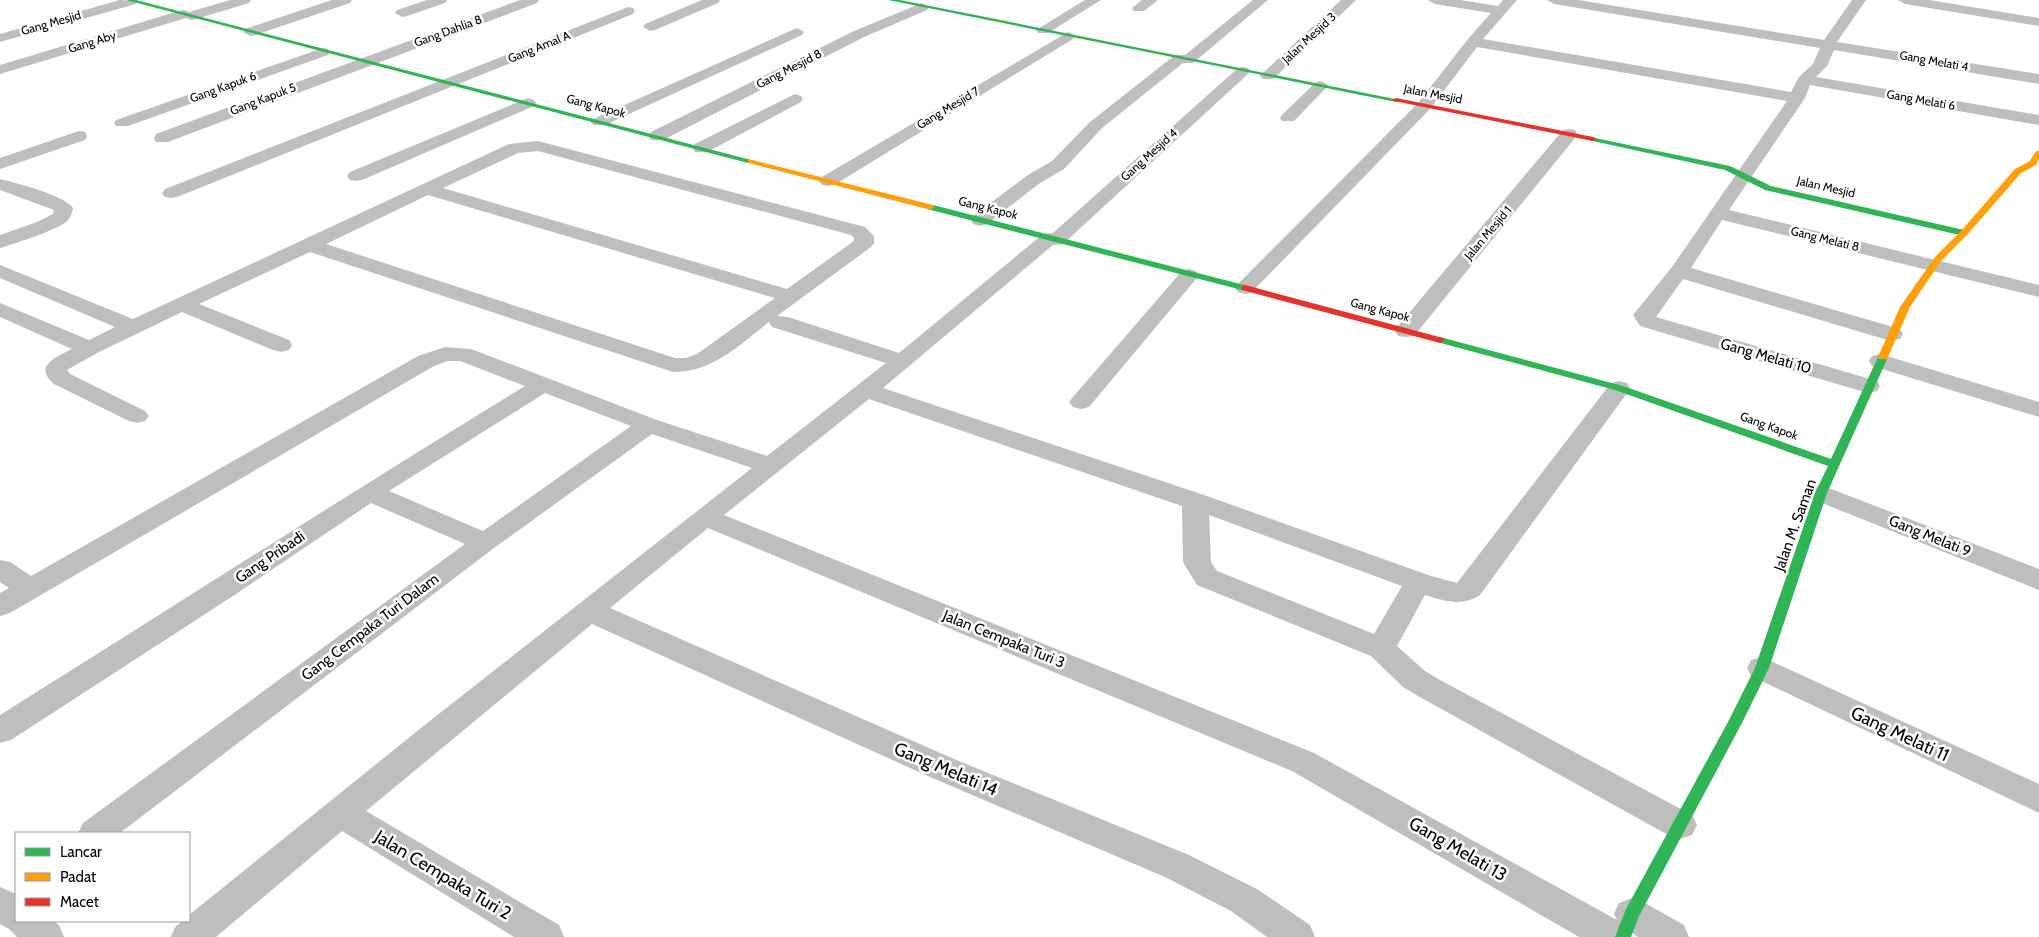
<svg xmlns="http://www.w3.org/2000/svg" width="2039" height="937" font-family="Cabin,sans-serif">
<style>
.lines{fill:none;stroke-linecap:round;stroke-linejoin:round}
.street{fill:#bebebe;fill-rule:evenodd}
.fast{fill:#30b455;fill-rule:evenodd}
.slow{fill:#ff9f0a;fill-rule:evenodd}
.jam{fill:#e5322d;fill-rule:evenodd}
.labels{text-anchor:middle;stroke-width:5;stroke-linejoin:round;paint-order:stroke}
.far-street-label{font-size:12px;fill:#000;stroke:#fff}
.street-label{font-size:15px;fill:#000;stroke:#fff}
.near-street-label{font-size:18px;fill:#000;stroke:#fff}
</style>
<rect width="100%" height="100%" fill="#fff"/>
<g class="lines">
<!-- street -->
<g class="street">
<path d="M 120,0 L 138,1 L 136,4 L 0,42 L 0,34 Z"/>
<path d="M 230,0 L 251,0 L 249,3 L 196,19 L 191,20 L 186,18 L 0,74 L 0,65 L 179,11 L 184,10 L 189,12 Z"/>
<path d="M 332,0 L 352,0 L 350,3 L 255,35 L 250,36 L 243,32 L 245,29 Z"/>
<path d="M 427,0 L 447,0 L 445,3 L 407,16 L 402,17 L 395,13 L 397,10 Z"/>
<path d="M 520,0 L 539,0 L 537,3 L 168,142 L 156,142 L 154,138 L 156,134 Z"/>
<path d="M 702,0 L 720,0 L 718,3 L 655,30 L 650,31 L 643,27 L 645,24 Z"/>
<path d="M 1085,0 L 1101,0 L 1048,33 L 1038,33 L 1036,30 Z"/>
<path d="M 1142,0 L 1158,0 L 1144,11 L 1134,11 L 1132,8 Z"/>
<path d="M 1253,0 L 1268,0 L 1193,63 L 1183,63 L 1102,128 L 1064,169 L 1040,183 L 987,224 L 980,226 L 973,224 L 971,220 L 973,216 L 1028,175 L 1052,161 L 1090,122 L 1175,55 L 1185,55 Z"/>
<path d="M 1341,0 L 1356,0 L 1273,79 L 1263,79 L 1260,76 L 1263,73 Z"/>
<path d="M 1428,0 L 1460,0 L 1498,6 L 1503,0 L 1517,0 L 1483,39 L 1791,92 L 1799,77 L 1813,64 L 1820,48 L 1554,4 L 1547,0 L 1578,0 L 1824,40 L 1852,0 L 1866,0 L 1837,42 L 2039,74 L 2039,84 L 1834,50 L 1827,66 L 1816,77 L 2039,115 L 2039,125 L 1810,85 L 1805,98 L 1729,210 L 2039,285 L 2039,297 L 1722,220 L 1691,268 L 1900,329 L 1903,334 L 1900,339 L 1892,340 L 1884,339 L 1683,279 L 1656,317 L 1877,381 L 1880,386 L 1877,391 L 1869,393 L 1861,391 L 1640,326 L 1633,315 L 1672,267 L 1787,101 L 1477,47 L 1430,109 L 1252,292 L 1245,294 L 1238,292 L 1235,288 L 1238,284 L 1418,103 L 1468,39 L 1491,13 L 1435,4 Z"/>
<path d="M 1898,0 L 1929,0 L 2039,18 L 2039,26 L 1905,4 Z"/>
<path d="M 922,3 L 929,7 L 927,10 L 864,37 L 663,140 L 651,140 L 649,136 L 651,132 L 854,31 Z"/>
<path d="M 628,7 L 633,8 L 635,11 L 633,14 L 177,197 L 171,198 L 165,197 L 162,193 L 165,189 Z"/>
<path d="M 797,28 L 804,32 L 802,35 L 605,125 L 593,125 L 591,122 L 593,119 Z"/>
<path d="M 1068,32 L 1075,36 L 1073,39 L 834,185 L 828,186 L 822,185 L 819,181 L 822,177 Z"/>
<path d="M 323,48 L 328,49 L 330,52 L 328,55 L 128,126 L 116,126 L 114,123 L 116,120 Z"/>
<path d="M 1243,67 L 1248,68 L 1250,71 L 1248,74 L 1063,244 L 1053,245 L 883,388 L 1204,495 L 1428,575 L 1457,583 L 1611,383 L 1619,381 L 1627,383 L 1630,388 L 1627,393 L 1480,595 C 1461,607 1445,601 1425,595 L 1397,646 L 1425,671 L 1440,680 L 1692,815 L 1697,825 L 1692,835 L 1680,839 L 1668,835 L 1418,696 L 1403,687 L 1371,656 L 1197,585 L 1183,562 L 1182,506 L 869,399 L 724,515 L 1314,753 L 1617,920 L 1614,914 L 1619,903 L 1632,898 L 1645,903 L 1684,925 L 1689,937 L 1638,937 L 1629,931 L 1631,937 L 1579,937 L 1292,771 L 708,528 L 610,608 L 954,759 L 1189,855 L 1257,889 L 1310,925 L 1315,937 L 1267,937 L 1231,911 L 1165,877 L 930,777 L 592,624 L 366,811 L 559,925 L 564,937 L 514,937 L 342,831 L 216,937 L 171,937 C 175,927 177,921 189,921 L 189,915 L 431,720 L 752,468 L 652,434 L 494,548 L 120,833 L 78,833 L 83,823 L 465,544 L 371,503 L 236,594 L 11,740 L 0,743 L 0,715 C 175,606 349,493 525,386 L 460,361 L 448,361 L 434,366 L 10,613 L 0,616 L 0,593 L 9,588 L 0,582 L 0,560 L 10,562 L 31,576 L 418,356 L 445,347 L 471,349 L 657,420 L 767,456 L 886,363 L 772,327 L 769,322 C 739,345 713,372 673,372 L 310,252 L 199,304 L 289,340 L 292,345 L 289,350 L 281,352 L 273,350 L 182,312 L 97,353 L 67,370 L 70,374 L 145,411 L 149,416 L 145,421 L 137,423 L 129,421 L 54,384 C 33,366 56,357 72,349 L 0,317 L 0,303 L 89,340 L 115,327 L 0,278 L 0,265 L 133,319 L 509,144 L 538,141 L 865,227 L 874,236 L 874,243 L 871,247 L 777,316 L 788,317 L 899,353 L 1043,234 L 1053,233 L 1238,68 ZM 538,151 L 851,235 L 854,238 L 854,241 L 787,289 L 443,188 L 518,153 ZM 428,195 L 775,298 L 697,354 L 686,358 L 675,358 L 326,244 ZM 545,393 L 631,426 L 483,531 L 389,491 ZM 1209,515 L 1402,586 L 1374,634 L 1217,571 L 1211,562 Z"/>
<path d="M 1320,81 L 1325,83 L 1328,86 L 1325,89 L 1294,121 L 1282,121 L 1280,118 L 1282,115 L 1315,83 Z"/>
<path d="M 795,94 L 801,96 L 803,99 L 801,102 L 707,152 L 695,152 L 693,148 L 695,144 Z"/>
<path d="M 528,98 L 534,100 L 536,103 L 534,106 L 362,180 L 356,181 L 350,180 L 347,176 L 350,172 Z"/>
<path d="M 1569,129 L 1575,130 L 1577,134 L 1575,138 L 1414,336 L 1406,337 L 1398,336 L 1395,331 L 1398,326 L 1563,130 Z"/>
<path d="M 79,131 L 85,132 L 87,136 L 85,140 L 0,169 L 0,158 Z"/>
<path d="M 0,179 C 16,183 64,195 73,208 C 72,212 71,216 69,219 C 62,229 13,244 0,248 L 0,235 L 37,222 L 53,214 L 54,210 L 0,190 Z"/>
<path d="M 1189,269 L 1196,271 L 1199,275 L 1196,279 L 1089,407 L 1081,409 L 1073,407 L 1069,402 L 1073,397 L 1182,271 Z"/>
<path d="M 1880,354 L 2039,402 L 2039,417 L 1872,366 L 1869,361 L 1872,356 Z"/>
<path d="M 1821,485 L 2039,569 L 2039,590 L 1812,499 L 1808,493 L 1812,487 Z"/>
<path d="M 1762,657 L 2039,784 L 2039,813 L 1751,676 L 1747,668 L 1751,660 Z"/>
<path d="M 0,887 L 16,894 L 16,921 L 53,921 L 59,925 L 64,937 L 17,937 L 9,929 L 0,924 Z"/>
</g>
<!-- fast -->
<g class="fast">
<path d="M 126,0 L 136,0 L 755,161 L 748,163 Z"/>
<path d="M 888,0 L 900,0 L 1400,100 L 1396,102 Z"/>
<path d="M 1590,137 L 1730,166 L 1771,186 L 1964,230 L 1968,233 L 1964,236 L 1765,190 L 1725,170 L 1593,141 L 1590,141 Z"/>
<path d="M 927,205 L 933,205 L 1248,286 L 1250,288 L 1248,290 L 1242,290 L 927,209 Z"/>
<path d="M 1440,337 L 1623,386 L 1831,459 L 1878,357 L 1883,354 L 1888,357 L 1827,493 L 1769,668 L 1742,723 L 1639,916 L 1631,937 L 1615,937 L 1626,909 L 1728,722 L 1755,668 L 1815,493 L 1828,466 L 1615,390 L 1437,342 L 1435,340 L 1437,338 Z"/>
</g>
<!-- slow -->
<g class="slow">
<path d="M 2036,151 L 2039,151 L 2039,159 L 2036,165 L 2021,173 L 1967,235 L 1941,261 L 1910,307 L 1888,357 L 1887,359 L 1879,359 L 1878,357 L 1900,307 L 1935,257 L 1961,231 L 2015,169 L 2030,161 Z"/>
<path d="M 748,159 L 933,205 L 934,207 L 933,209 L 927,209 L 748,163 Z"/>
</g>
<!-- jam -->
<g class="jam">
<path d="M 1396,98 L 1593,137 L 1597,139 L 1593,141 L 1394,101 L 1392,100 Z"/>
<path d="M 1245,285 L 1443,338 L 1445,340 L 1440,343 L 1242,290 L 1242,286 Z"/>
</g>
</g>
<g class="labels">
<!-- far-street labels -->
<g class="far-street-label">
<text transform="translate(51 23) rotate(-16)" y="4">Gang Mesjid</text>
<text transform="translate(448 31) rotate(-20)" y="4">Gang Dahlia 8</text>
<text transform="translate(1309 38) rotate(-43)" y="4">Jalan Mesjid 3</text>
<text transform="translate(92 42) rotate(-17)" y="4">Gang Aby</text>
<text transform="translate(539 47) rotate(-22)" y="4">Gang Amal A</text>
<text transform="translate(1934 61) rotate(10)" y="4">Gang Melati 4</text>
<text transform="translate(789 69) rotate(-27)" y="4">Gang Mesjid 8</text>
<text transform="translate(223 87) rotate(-20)" y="4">Gang Kapuk 6</text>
<text transform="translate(1433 94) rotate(11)" y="4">Jalan Mesjid</text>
<text transform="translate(263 99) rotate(-21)" y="4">Gang Kapuk 5</text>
<text transform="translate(1921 100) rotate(10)" y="4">Gang Melati 6</text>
<text transform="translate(596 106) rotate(15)" y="4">Gang Kapok</text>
<text transform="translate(948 108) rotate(-31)" y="4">Gang Mesjid 7</text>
<text transform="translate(1149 155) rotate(-42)" y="4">Gang Mesjid 4</text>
<text transform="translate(1826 187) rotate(13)" y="4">Jalan Mesjid</text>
<text transform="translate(988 208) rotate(14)" y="4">Gang Kapok</text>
<text transform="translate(1488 233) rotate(-50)" y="4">Jalan Mesjid 1</text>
<text transform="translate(1825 239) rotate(14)" y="4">Gang Melati 8</text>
<text transform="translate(1380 310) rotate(15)" y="4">Gang Kapok</text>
<text transform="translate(1769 426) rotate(20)" y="4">Gang Kapok</text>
</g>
<!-- street labels -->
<g class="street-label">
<text transform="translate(1766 356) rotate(16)" y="5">Gang Melati 10</text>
<text transform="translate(1795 525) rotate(-70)" y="5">Jalan M. Saman</text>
<text transform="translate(1930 536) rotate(22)" y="5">Gang Melati 9</text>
<text transform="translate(270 557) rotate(-34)" y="5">Gang Pribadi</text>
<text transform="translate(370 627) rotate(-37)" y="5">Gang Cempaka Turi Dalam</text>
<text transform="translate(1004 639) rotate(22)" y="5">Jalan Cempaka Turi 3</text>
</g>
<!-- near-street labels -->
<g class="near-street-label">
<text transform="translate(1900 734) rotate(25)" y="6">Gang Melati 11</text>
<text transform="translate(946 769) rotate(23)" y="6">Gang Melati 14</text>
<text transform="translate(1458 849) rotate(30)" y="6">Gang Melati 13</text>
<text transform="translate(443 875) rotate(31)" y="6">Jalan Cempaka Turi 2</text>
</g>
</g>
<!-- legend -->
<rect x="15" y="832" width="175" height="90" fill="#ffffff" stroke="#999999"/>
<rect x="25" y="848" width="25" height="8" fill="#30b455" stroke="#999999"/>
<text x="60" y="857" font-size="15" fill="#000000">Lancar</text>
<rect x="25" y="873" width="25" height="8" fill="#ff9f0a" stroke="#999999"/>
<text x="60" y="882" font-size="15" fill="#000000">Padat</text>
<rect x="25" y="898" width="25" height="8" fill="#e5322d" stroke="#999999"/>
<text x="60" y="907" font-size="15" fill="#000000">Macet</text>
</svg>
